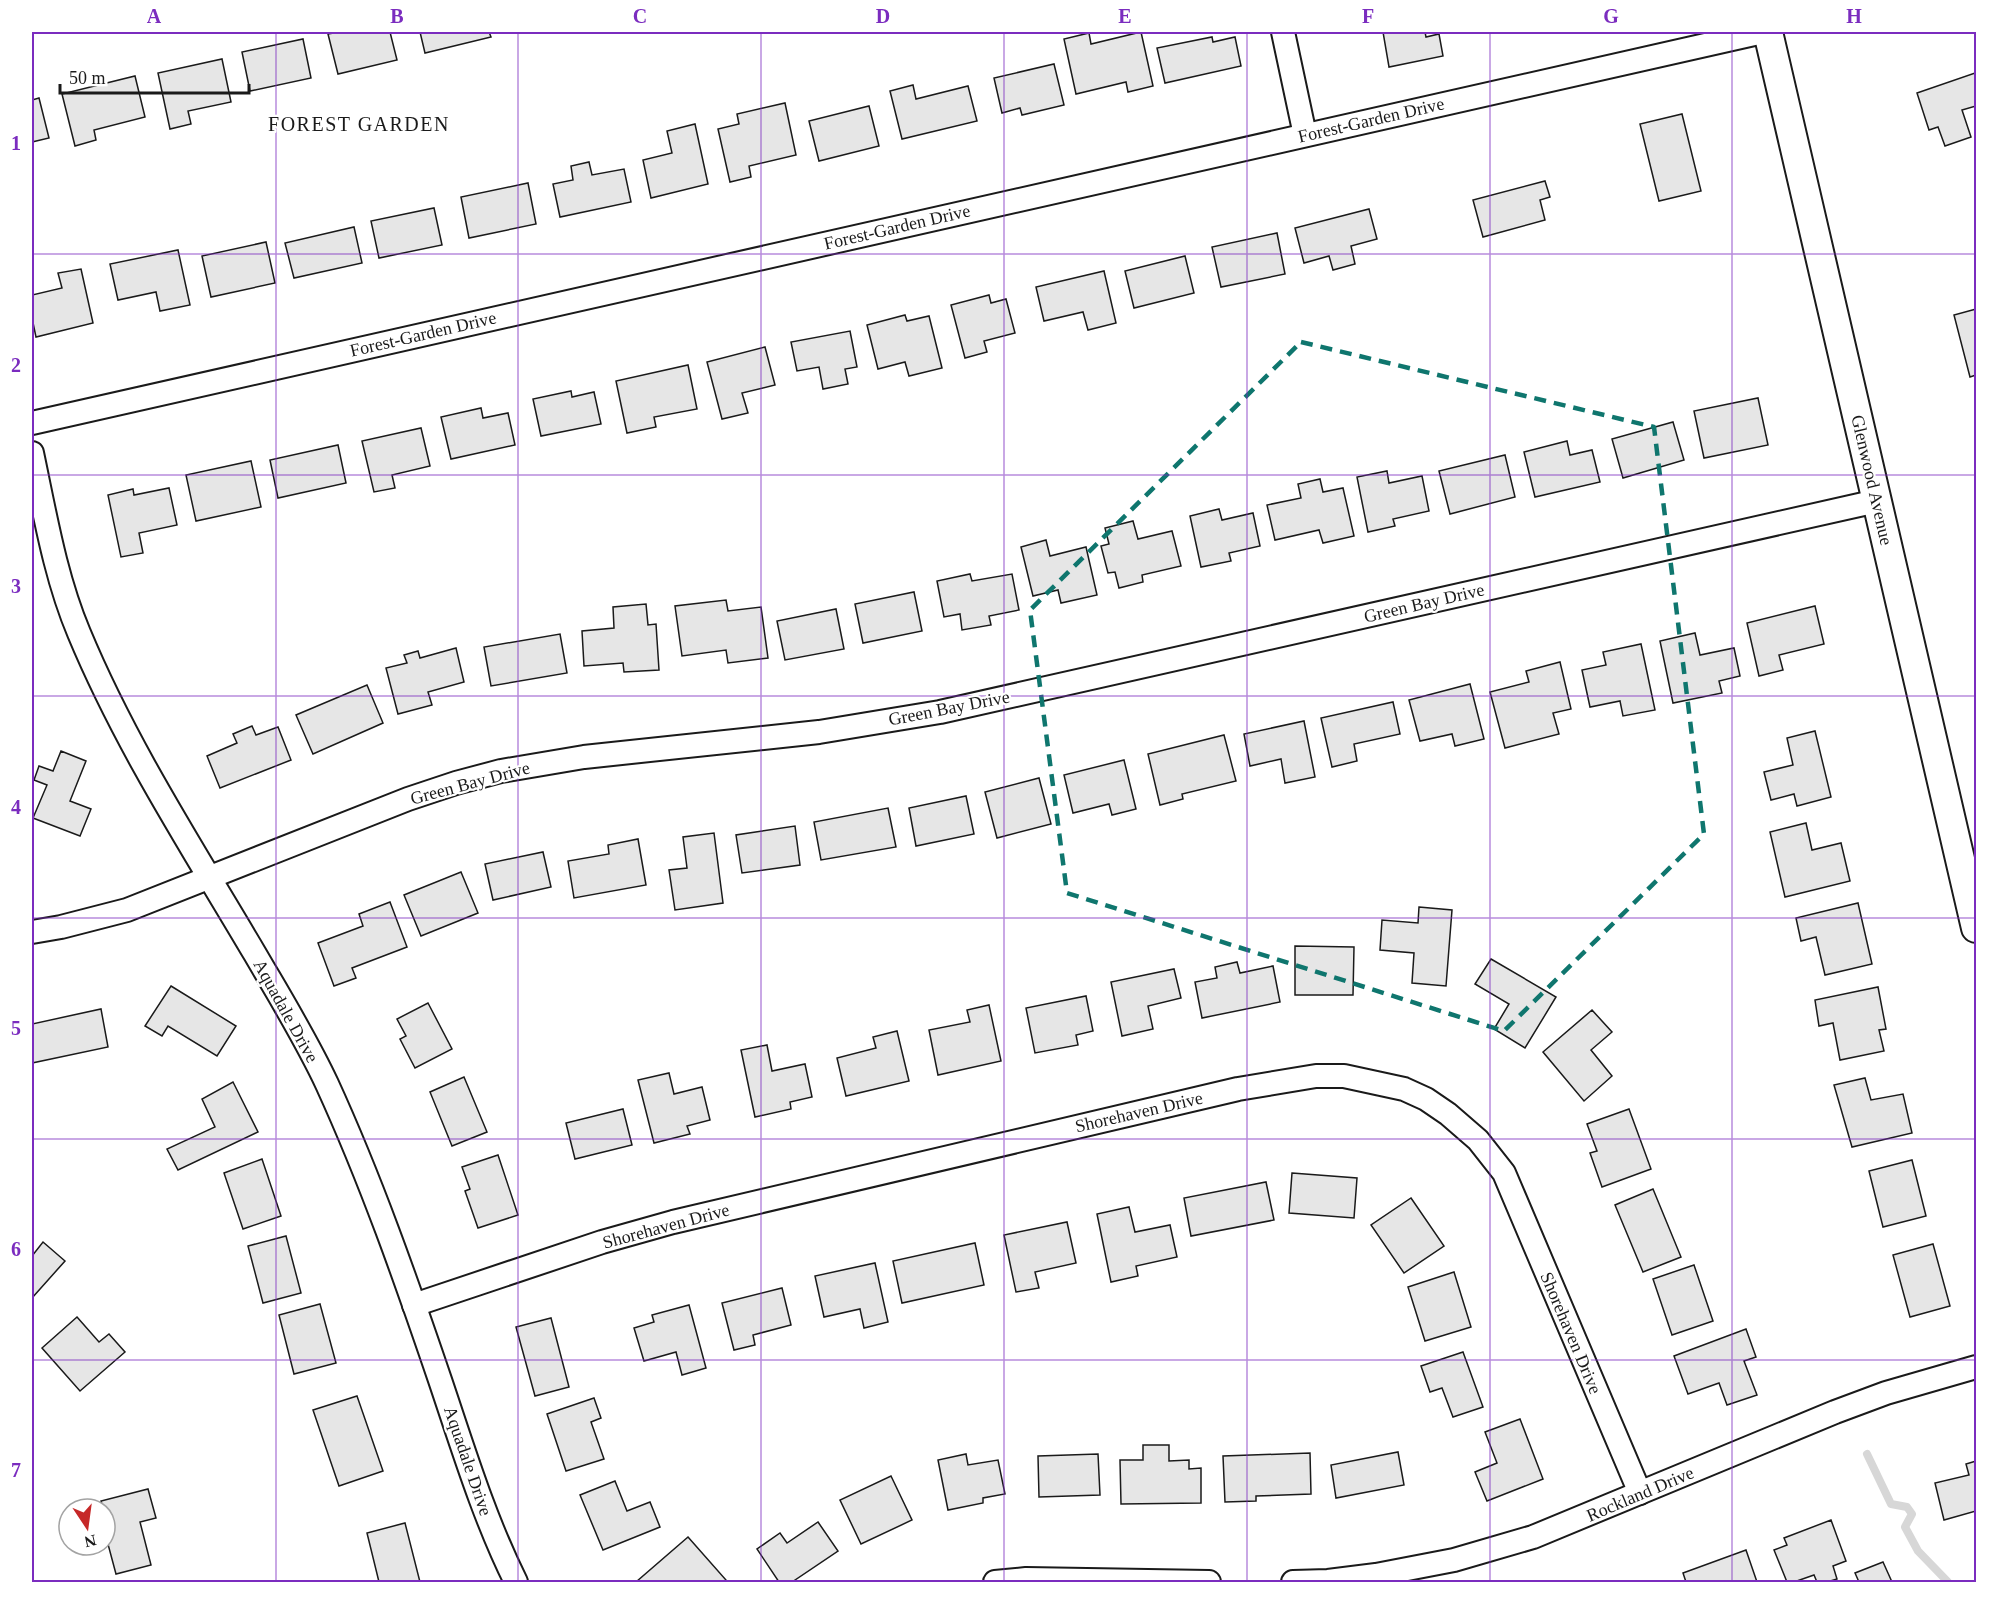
<svg xmlns="http://www.w3.org/2000/svg" width="2008" height="1614" font-family="'Times New Roman',serif">
<style>
.lines{fill:none;stroke-linecap:round;stroke-linejoin:round}
.stream{stroke:#d7d7d7;stroke-width:8}
.building{fill:#e6e6e6;stroke:#1a1a1a;stroke-width:1.5}
.minor-casing{stroke:#1a1a1a;stroke-width:26}
.tertiary-casing{stroke:#1a1a1a;stroke-width:32}
.minor{stroke:#fff;stroke-width:22}
.tertiary{stroke:#fff;stroke-width:28}
.marked{fill:none;stroke:#0f766e;stroke-width:4.5;stroke-dasharray:12 8;stroke-linejoin:round}
.grid{fill:none;stroke:#7b2cbf;stroke-width:1.5;stroke-opacity:0.55}
.labels{text-anchor:middle;stroke-width:4.5;stroke-linejoin:round;paint-order:stroke}
.street-label{font-size:18px;fill:#1a1a1a;stroke:#fff}
.neighbourhood-label{font-size:20px;letter-spacing:1.5px;fill:#1a1a1a;stroke:#fff}
.neatline{fill:none;stroke:#7b2cbf;stroke-width:2}
.grid-label{font-size:20px;text-anchor:middle;font-weight:bold;fill:#7b2cbf}
</style>
<rect width="100%" height="100%" fill="#fff"/>
<g class="lines">
<!-- stream -->
<path class="stream" d="M 1867,1454 L 1891,1504 L 1907,1507 L 1912,1514 L 1905,1527 L 1918,1551 L 1948,1582"/>
</g>
<!-- building -->
<g class="building">
<path d="M 339,32 L 390,32 L 397,60 L 338,74 L 328,34 Z"/>
<path d="M 420,32 L 489,32 L 491,37 L 425,53 Z"/>
<path d="M 1141,32 L 1153,86 L 1128,92 L 1126,82 L 1076,94 L 1064,39 L 1089,33 L 1091,44 Z"/>
<path d="M 1383,32 L 1425,32 L 1426,37 L 1439,34 L 1443,56 L 1389,67 Z"/>
<path d="M 1212,37 L 1213,42 L 1235,37 L 1241,66 L 1165,83 L 1157,48 Z"/>
<path d="M 303,39 L 311,78 L 250,91 L 242,52 Z"/>
<path d="M 222,59 L 231,102 L 188,111 L 191,124 L 170,129 L 158,73 Z"/>
<path d="M 1054,64 L 1064,105 L 1022,115 L 1020,108 L 1002,113 L 994,78 Z"/>
<path d="M 1975,73 L 1976,106 L 1962,110 L 1971,137 L 1945,146 L 1938,127 L 1929,130 L 1917,93 Z"/>
<path d="M 135,76 L 145,117 L 94,130 L 96,140 L 75,146 L 62,94 Z"/>
<path d="M 913,85 L 916,99 L 968,86 L 977,121 L 902,139 L 890,91 Z"/>
<path d="M 39,98 L 49,138 L 32,142 L 32,100 Z"/>
<path d="M 785,103 L 796,155 L 749,166 L 751,177 L 730,182 L 718,129 L 739,124 L 737,114 Z"/>
<path d="M 869,106 L 879,146 L 819,161 L 809,121 Z"/>
<path d="M 1682,114 L 1701,191 L 1659,201 L 1640,124 Z"/>
<path d="M 695,124 L 708,184 L 651,198 L 643,160 L 672,153 L 667,131 Z"/>
<path d="M 589,162 L 592,175 L 624,169 L 631,202 L 560,217 L 553,184 L 573,180 L 571,166 Z"/>
<path d="M 1545,181 L 1550,197 L 1540,200 L 1545,220 L 1483,237 L 1473,200 Z"/>
<path d="M 528,183 L 536,224 L 469,238 L 461,197 Z"/>
<path d="M 434,208 L 442,245 L 379,258 L 371,221 Z"/>
<path d="M 1369,209 L 1377,239 L 1351,246 L 1355,264 L 1333,270 L 1329,256 L 1304,263 L 1295,228 Z"/>
<path d="M 354,227 L 362,263 L 294,278 L 285,243 Z"/>
<path d="M 1277,233 L 1285,274 L 1221,287 L 1212,247 Z"/>
<path d="M 266,242 L 275,283 L 211,297 L 202,256 Z"/>
<path d="M 178,250 L 190,305 L 160,311 L 156,292 L 118,300 L 110,264 Z"/>
<path d="M 1185,256 L 1194,293 L 1134,308 L 1125,271 Z"/>
<path d="M 81,269 L 93,323 L 36,337 L 32,318 L 32,295 L 62,288 L 58,273 Z"/>
<path d="M 1104,271 L 1116,323 L 1088,330 L 1083,312 L 1044,321 L 1036,287 Z"/>
<path d="M 989,295 L 991,303 L 1006,299 L 1015,333 L 984,341 L 987,352 L 965,358 L 951,305 Z"/>
<path d="M 1976,309 L 1976,375 L 1970,377 L 1954,315 Z"/>
<path d="M 905,315 L 907,321 L 929,316 L 942,368 L 909,376 L 905,362 L 878,369 L 867,325 Z"/>
<path d="M 850,331 L 857,367 L 845,369 L 848,384 L 823,389 L 819,367 L 797,371 L 791,342 Z"/>
<path d="M 765,347 L 775,385 L 742,393 L 748,413 L 722,419 L 707,362 Z"/>
<path d="M 688,365 L 697,409 L 654,417 L 656,427 L 627,433 L 616,381 Z"/>
<path d="M 571,391 L 572,397 L 594,392 L 601,424 L 541,436 L 533,399 Z"/>
<path d="M 1758,398 L 1768,445 L 1704,458 L 1694,411 Z"/>
<path d="M 481,408 L 483,418 L 508,413 L 515,445 L 451,459 L 441,417 Z"/>
<path d="M 1673,422 L 1684,460 L 1623,478 L 1612,439 Z"/>
<path d="M 421,428 L 430,466 L 392,475 L 395,488 L 374,492 L 362,441 Z"/>
<path d="M 1567,441 L 1570,455 L 1592,450 L 1600,482 L 1535,497 L 1524,452 Z"/>
<path d="M 338,445 L 346,483 L 278,498 L 270,460 Z"/>
<path d="M 1505,455 L 1515,497 L 1450,514 L 1439,471 Z"/>
<path d="M 251,461 L 261,507 L 196,521 L 186,475 Z"/>
<path d="M 1387,471 L 1389,483 L 1422,476 L 1429,511 L 1393,519 L 1395,526 L 1368,532 L 1357,477 Z"/>
<path d="M 1320,479 L 1323,492 L 1343,488 L 1354,536 L 1323,543 L 1319,530 L 1275,540 L 1267,505 L 1301,498 L 1298,484 Z"/>
<path d="M 169,488 L 177,525 L 139,533 L 143,553 L 121,557 L 108,495 L 133,489 L 134,495 Z"/>
<path d="M 1219,509 L 1222,520 L 1253,513 L 1260,546 L 1229,553 L 1231,561 L 1201,567 L 1190,516 Z"/>
<path d="M 1133,521 L 1138,539 L 1172,531 L 1181,566 L 1142,575 L 1143,582 L 1119,588 L 1115,572 L 1108,573 L 1101,546 L 1109,544 L 1105,528 Z"/>
<path d="M 1046,540 L 1050,556 L 1086,547 L 1097,595 L 1061,603 L 1058,590 L 1033,596 L 1021,547 Z"/>
<path d="M 970,574 L 972,581 L 1012,574 L 1019,610 L 989,616 L 991,625 L 962,630 L 960,614 L 944,617 L 937,581 Z"/>
<path d="M 914,592 L 922,631 L 863,643 L 855,604 Z"/>
<path d="M 726,600 L 728,611 L 761,607 L 768,658 L 728,663 L 726,650 L 682,656 L 675,606 Z"/>
<path d="M 646,604 L 648,625 L 656,624 L 659,670 L 624,672 L 623,663 L 584,666 L 582,631 L 614,628 L 613,607 Z"/>
<path d="M 1815,606 L 1824,644 L 1779,655 L 1783,670 L 1759,676 L 1747,623 Z"/>
<path d="M 836,609 L 844,649 L 785,660 L 777,621 Z"/>
<path d="M 1695,633 L 1700,655 L 1734,648 L 1740,676 L 1719,681 L 1722,693 L 1673,703 L 1660,641 Z"/>
<path d="M 560,634 L 567,673 L 491,686 L 484,647 Z"/>
<path d="M 1641,644 L 1655,710 L 1623,716 L 1620,701 L 1590,707 L 1582,670 L 1606,665 L 1603,652 Z"/>
<path d="M 456,648 L 464,682 L 428,692 L 432,705 L 398,714 L 386,668 L 407,663 L 404,655 L 418,651 L 420,658 Z"/>
<path d="M 1560,662 L 1571,709 L 1553,713 L 1559,734 L 1505,748 L 1490,692 L 1529,682 L 1526,671 Z"/>
<path d="M 1470,684 L 1484,739 L 1455,746 L 1452,734 L 1420,741 L 1409,700 Z"/>
<path d="M 367,685 L 383,723 L 313,754 L 296,715 Z"/>
<path d="M 1393,702 L 1400,734 L 1354,744 L 1357,761 L 1332,767 L 1321,718 Z"/>
<path d="M 1304,721 L 1315,777 L 1285,783 L 1281,759 L 1250,766 L 1244,734 Z"/>
<path d="M 252,726 L 256,735 L 278,727 L 291,760 L 220,788 L 207,756 L 237,743 L 233,734 Z"/>
<path d="M 1815,731 L 1831,797 L 1797,806 L 1794,794 L 1771,800 L 1764,772 L 1793,765 L 1787,738 Z"/>
<path d="M 1224,735 L 1236,781 L 1182,794 L 1183,799 L 1160,805 L 1148,754 Z"/>
<path d="M 61,751 L 86,761 L 70,801 L 91,809 L 80,836 L 33,818 L 47,785 L 34,780 L 39,766 L 53,771 Z"/>
<path d="M 1124,760 L 1136,809 L 1112,815 L 1109,804 L 1073,813 L 1064,775 Z"/>
<path d="M 1039,778 L 1051,824 L 997,838 L 985,792 Z"/>
<path d="M 966,796 L 974,834 L 916,846 L 909,808 Z"/>
<path d="M 888,808 L 896,847 L 821,860 L 814,822 Z"/>
<path d="M 1806,823 L 1812,850 L 1841,843 L 1850,881 L 1785,897 L 1770,832 Z"/>
<path d="M 795,826 L 800,865 L 742,873 L 736,835 Z"/>
<path d="M 714,833 L 723,903 L 675,910 L 669,870 L 687,868 L 683,837 Z"/>
<path d="M 638,839 L 646,885 L 574,898 L 568,861 L 609,854 L 608,845 Z"/>
<path d="M 543,852 L 551,887 L 493,900 L 485,864 Z"/>
<path d="M 461,872 L 478,913 L 421,936 L 404,895 Z"/>
<path d="M 390,902 L 407,947 L 352,968 L 356,978 L 334,986 L 318,943 L 363,926 L 359,914 Z"/>
<path d="M 1858,903 L 1872,964 L 1825,975 L 1816,937 L 1801,941 L 1796,918 Z"/>
<path d="M 1419,907 L 1452,910 L 1446,986 L 1412,983 L 1414,953 L 1380,950 L 1382,920 L 1418,923 Z"/>
<path d="M 1295,946 L 1354,947 L 1353,995 L 1295,995 Z"/>
<path d="M 1491,959 L 1556,997 L 1525,1048 L 1494,1029 L 1509,1004 L 1475,984 Z"/>
<path d="M 1237,962 L 1240,973 L 1273,966 L 1280,1002 L 1202,1018 L 1195,982 L 1217,978 L 1215,967 Z"/>
<path d="M 1174,969 L 1181,998 L 1148,1006 L 1153,1029 L 1122,1036 L 1111,982 Z"/>
<path d="M 171,986 L 236,1026 L 217,1056 L 168,1026 L 162,1036 L 145,1026 Z"/>
<path d="M 1878,987 L 1886,1029 L 1879,1030 L 1884,1051 L 1840,1060 L 1833,1023 L 1819,1026 L 1815,1000 Z"/>
<path d="M 1086,996 L 1093,1031 L 1076,1035 L 1078,1045 L 1035,1053 L 1026,1008 Z"/>
<path d="M 428,1003 L 452,1049 L 415,1068 L 400,1039 L 406,1036 L 397,1019 Z"/>
<path d="M 989,1005 L 1001,1061 L 938,1075 L 929,1030 L 970,1022 L 967,1010 Z"/>
<path d="M 101,1009 L 108,1047 L 32,1063 L 32,1024 Z"/>
<path d="M 1592,1010 L 1612,1032 L 1591,1050 L 1612,1076 L 1584,1101 L 1543,1052 Z"/>
<path d="M 897,1031 L 909,1081 L 846,1096 L 837,1058 L 876,1048 L 873,1037 Z"/>
<path d="M 767,1045 L 772,1071 L 805,1064 L 812,1097 L 790,1102 L 791,1109 L 755,1117 L 741,1050 Z"/>
<path d="M 669,1073 L 674,1094 L 702,1087 L 710,1120 L 687,1126 L 690,1134 L 654,1143 L 638,1080 Z"/>
<path d="M 464,1077 L 487,1132 L 452,1146 L 430,1092 Z"/>
<path d="M 1865,1078 L 1871,1100 L 1903,1094 L 1912,1133 L 1852,1147 L 1834,1085 Z"/>
<path d="M 233,1082 L 258,1132 L 178,1170 L 167,1149 L 215,1127 L 202,1099 Z"/>
<path d="M 623,1109 L 632,1145 L 575,1159 L 566,1123 Z"/>
<path d="M 1629,1109 L 1651,1169 L 1602,1187 L 1590,1153 L 1597,1151 L 1587,1124 Z"/>
<path d="M 498,1155 L 518,1215 L 478,1228 L 465,1191 L 470,1189 L 462,1167 Z"/>
<path d="M 262,1159 L 281,1216 L 243,1229 L 224,1173 Z"/>
<path d="M 1912,1160 L 1926,1216 L 1883,1227 L 1869,1171 Z"/>
<path d="M 1292,1173 L 1357,1178 L 1354,1218 L 1289,1213 Z"/>
<path d="M 1266,1182 L 1274,1220 L 1191,1236 L 1184,1198 Z"/>
<path d="M 1653,1189 L 1681,1257 L 1643,1272 L 1615,1205 Z"/>
<path d="M 1411,1198 L 1444,1246 L 1404,1273 L 1371,1225 Z"/>
<path d="M 1129,1207 L 1135,1232 L 1170,1225 L 1177,1257 L 1136,1266 L 1138,1276 L 1111,1282 L 1097,1214 Z"/>
<path d="M 1067,1222 L 1076,1263 L 1035,1272 L 1039,1288 L 1016,1292 L 1004,1235 Z"/>
<path d="M 286,1236 L 301,1293 L 263,1303 L 248,1246 Z"/>
<path d="M 43,1242 L 65,1261 L 32,1298 L 32,1256 Z"/>
<path d="M 975,1243 L 984,1285 L 902,1303 L 893,1261 Z"/>
<path d="M 1933,1244 L 1950,1306 L 1910,1317 L 1893,1255 Z"/>
<path d="M 875,1263 L 888,1322 L 864,1328 L 860,1309 L 824,1317 L 815,1276 Z"/>
<path d="M 1694,1265 L 1713,1321 L 1672,1335 L 1653,1279 Z"/>
<path d="M 1454,1272 L 1471,1327 L 1425,1341 L 1408,1287 Z"/>
<path d="M 782,1288 L 791,1325 L 753,1335 L 755,1345 L 734,1350 L 722,1303 Z"/>
<path d="M 320,1304 L 336,1363 L 294,1374 L 279,1315 Z"/>
<path d="M 689,1305 L 706,1368 L 682,1375 L 676,1352 L 644,1361 L 634,1328 L 654,1322 L 652,1315 Z"/>
<path d="M 77,1317 L 99,1342 L 109,1334 L 125,1352 L 80,1391 L 42,1348 Z"/>
<path d="M 551,1318 L 569,1387 L 535,1396 L 516,1327 Z"/>
<path d="M 1746,1329 L 1756,1357 L 1744,1361 L 1757,1395 L 1727,1405 L 1719,1383 L 1688,1394 L 1674,1356 Z"/>
<path d="M 1463,1352 L 1483,1407 L 1453,1417 L 1442,1388 L 1430,1392 L 1421,1366 Z"/>
<path d="M 357,1396 L 383,1471 L 339,1486 L 313,1410 Z"/>
<path d="M 594,1398 L 601,1418 L 591,1422 L 604,1459 L 566,1471 L 547,1414 Z"/>
<path d="M 1520,1419 L 1543,1479 L 1487,1501 L 1475,1472 L 1497,1463 L 1485,1432 Z"/>
<path d="M 1143,1445 L 1169,1445 L 1169,1461 L 1189,1460 L 1189,1469 L 1201,1468 L 1201,1503 L 1121,1504 L 1120,1460 L 1143,1460 Z"/>
<path d="M 1398,1452 L 1404,1485 L 1336,1498 L 1331,1465 Z"/>
<path d="M 1310,1453 L 1311,1494 L 1256,1496 L 1256,1501 L 1225,1502 L 1223,1456 Z"/>
<path d="M 966,1454 L 968,1465 L 998,1460 L 1005,1494 L 983,1498 L 983,1503 L 948,1510 L 938,1460 Z"/>
<path d="M 1098,1454 L 1100,1495 L 1039,1497 L 1038,1456 Z"/>
<path d="M 1976,1461 L 1976,1511 L 1944,1520 L 1935,1483 L 1969,1475 L 1966,1464 Z"/>
<path d="M 891,1476 L 912,1520 L 861,1544 L 840,1500 Z"/>
<path d="M 615,1481 L 627,1511 L 650,1502 L 660,1527 L 603,1550 L 580,1495 Z"/>
<path d="M 148,1489 L 156,1518 L 140,1522 L 151,1565 L 116,1574 L 105,1533 L 105,1509 L 103,1509 L 101,1501 Z"/>
<path d="M 1831,1520 L 1846,1561 L 1833,1566 L 1837,1579 L 1827,1582 L 1817,1582 L 1814,1575 L 1794,1582 L 1787,1582 L 1774,1550 L 1787,1545 L 1784,1538 Z"/>
<path d="M 818,1522 L 838,1551 L 792,1582 L 779,1582 L 757,1549 L 780,1533 L 787,1543 Z"/>
<path d="M 405,1523 L 420,1582 L 379,1582 L 367,1533 Z"/>
<path d="M 688,1537 L 726,1580 L 723,1582 L 636,1582 Z"/>
<path d="M 1746,1550 L 1757,1582 L 1686,1582 L 1683,1573 Z"/>
<path d="M 1883,1562 L 1892,1582 L 1859,1582 L 1855,1573 Z"/>
</g>
<g class="lines">
<defs>
<g id="minor">
<path d="M 1283,32 L 1305,135"/>
<path d="M 32,423 L 1763,32"/>
<path d="M 32,453 C 45,514 55,576 79,633 C 126,746 193,849 255,954 C 280,997 306,1039 327,1084 C 371,1180 406,1280 440,1380 C 463,1448 484,1518 516,1582"/>
<path d="M 32,932 L 61,927 L 127,910 L 408,799 L 456,783 L 501,771 L 584,757 L 819,732 L 940,712 L 1877,501"/>
<path d="M 414,1305 L 602,1242 L 673,1222 L 1238,1089 L 1316,1076 L 1344,1076 L 1404,1089 L 1426,1099 L 1448,1114 L 1478,1140 L 1504,1173 L 1640,1493"/>
<path d="M 995,1582 L 1026,1579 L 1209,1582"/>
<path d="M 1293,1582 L 1328,1581 L 1376,1575 L 1454,1560 L 1533,1537 L 1835,1412 L 1886,1393 L 1976,1367"/>
</g>
<path id="tertiary" d="M 1768,32 L 1976,928"/>
</defs>
<!-- minor casing -->
<use href="#minor" class="minor-casing"/>
<!-- tertiary casing -->
<use href="#tertiary" class="tertiary-casing"/>
<!-- minor -->
<use href="#minor" class="minor"/>
<!-- tertiary -->
<use href="#tertiary" class="tertiary"/>
</g>
<!-- marked area -->
<path class="marked" d="M 1301,342 L 1654,427 L 1704,834 L 1504,1031 L 1067,893 L 1030,610 Z"/>
<!-- grid -->
<path class="grid" d="M 276,32 L 276,1582M 518,32 L 518,1582M 761,32 L 761,1582M 1004,32 L 1004,1582M 1247,32 L 1247,1582M 1490,32 L 1490,1582M 1732,32 L 1732,1582M 32,254 L 1976,254M 32,475 L 1976,475M 32,696 L 1976,696M 32,918 L 1976,918M 32,1139 L 1976,1139M 32,1360 L 1976,1360"/>
<g class="labels">
<!-- street labels -->
<g class="street-label">
<text transform="translate(1371 120) rotate(-13)" y="6">Forest-Garden Drive</text>
<text transform="translate(897 227) rotate(-13)" y="6">Forest-Garden Drive</text>
<text transform="translate(423 334) rotate(-13)" y="6">Forest-Garden Drive</text>
<text transform="translate(1872 480) rotate(77)" y="6">Glenwood Avenue</text>
<text transform="translate(1424 603) rotate(-13)" y="6">Green Bay Drive</text>
<text transform="translate(949 708) rotate(-11)" y="6">Green Bay Drive</text>
<text transform="translate(470 783) rotate(-15)" y="6">Green Bay Drive</text>
<text transform="translate(286 1011) rotate(61)" y="6">Aquadale Drive</text>
<text transform="translate(1139 1112) rotate(-13)" y="6">Shorehaven Drive</text>
<text transform="translate(666 1226) rotate(-15)" y="6">Shorehaven Drive</text>
<text transform="translate(1571 1333) rotate(67)" y="6">Shorehaven Drive</text>
<text transform="translate(468 1461) rotate(71)" y="6">Aquadale Drive</text>
<text transform="translate(1640 1494) rotate(-23)" y="6">Rockland Drive</text>
</g>
<!-- neighbourhood labels -->
<g class="neighbourhood-label">
<text x="359" y="131">FOREST GARDEN</text>
</g>
</g>
<!-- border -->
<rect width="2008" height="1614" fill="none" stroke="#ffffff" stroke-width="66"/>
<!-- north arrow -->
<g transform="translate(87 1527) rotate(167)"><circle r="28" fill="#ffffff" stroke="#a3a3a3" stroke-width="1.5"/>
<path d="M0-4.5L10 22L0 15L-10 22Z" fill="#c62828"/>
<text y="-9" font-size="16" font-weight="bold" text-anchor="middle" fill="#1a1a1a">N</text>
</g>
<!-- scale -->
<path d="M60 84v9h189v-9" fill="none" stroke="#1a1a1a" stroke-width="3"/>
<text x="69" y="84" font-size="18" fill="#1a1a1a" stroke="#ffffff" stroke-width="4.5" paint-order="stroke">50 m</text>
<rect x="33" y="33" width="1942" height="1548" class="neatline"/>
<g class="grid-label">
<text x="154" y="23">A</text>
<text x="397" y="23">B</text>
<text x="640" y="23">C</text>
<text x="883" y="23">D</text>
<text x="1125" y="23">E</text>
<text x="1368" y="23">F</text>
<text x="1611" y="23">G</text>
<text x="1854" y="23">H</text>
<text x="16" y="150">1</text>
<text x="16" y="372">2</text>
<text x="16" y="593">3</text>
<text x="16" y="814">4</text>
<text x="16" y="1035">5</text>
<text x="16" y="1256">6</text>
<text x="16" y="1477">7</text>
</g>
</svg>
